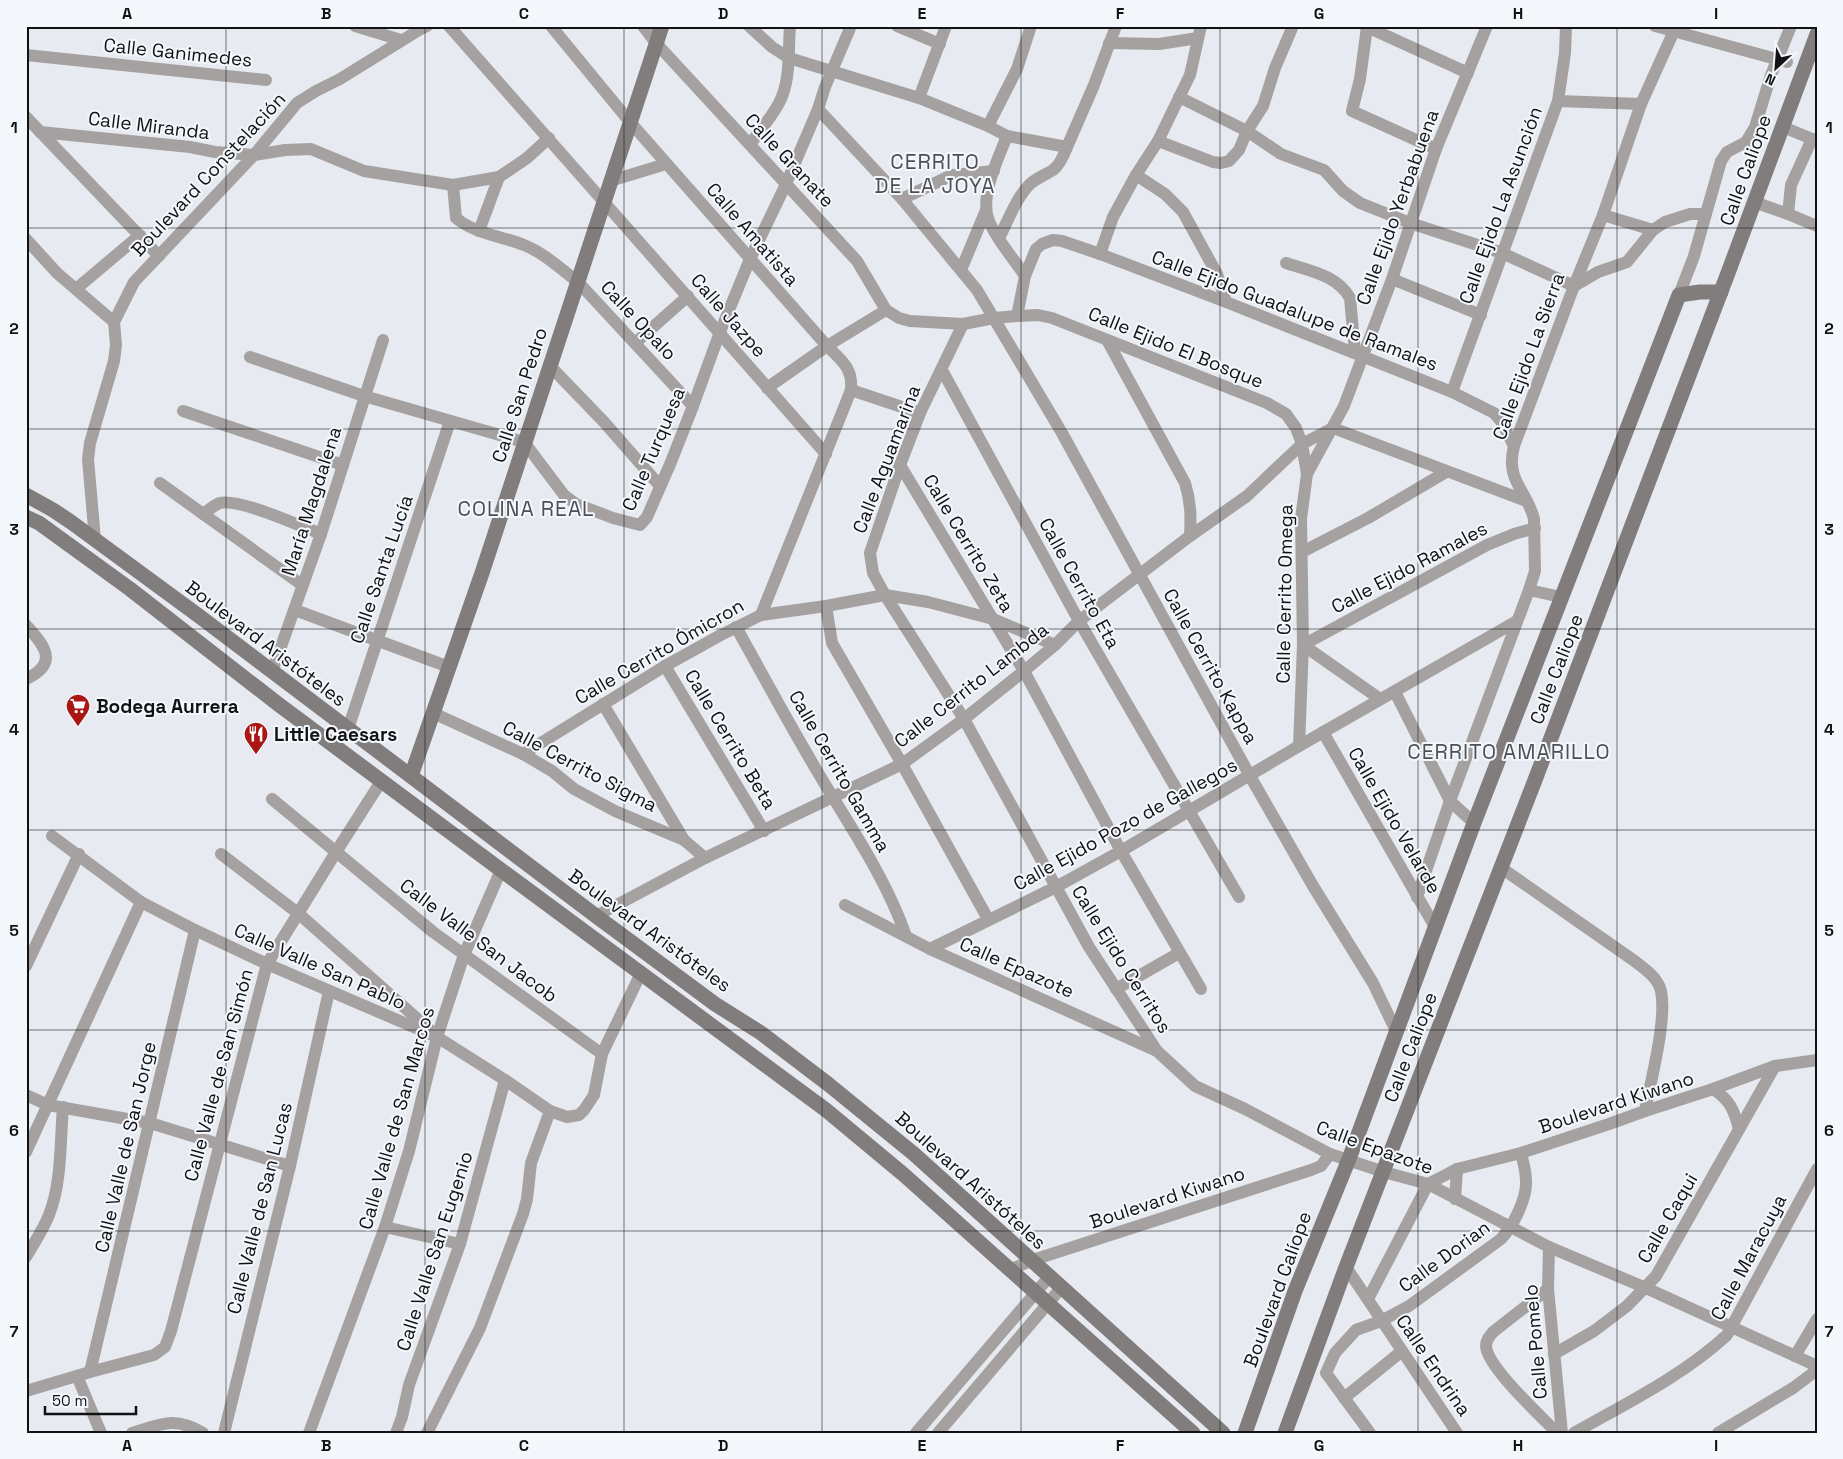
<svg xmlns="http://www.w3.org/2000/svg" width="1843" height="1459" font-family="'Space Grotesk',sans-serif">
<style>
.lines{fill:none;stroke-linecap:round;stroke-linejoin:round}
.street{stroke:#a4a1a0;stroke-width:12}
.secondary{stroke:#827d7d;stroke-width:15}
.grid{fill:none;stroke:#111214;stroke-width:1;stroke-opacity:0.55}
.labels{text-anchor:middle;stroke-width:4;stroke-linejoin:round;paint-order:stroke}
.street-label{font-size:19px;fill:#111214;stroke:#f4f8fd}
.poi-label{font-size:19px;font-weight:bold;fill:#111214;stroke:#f4f8fd;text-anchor:start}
.quarter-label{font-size:21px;letter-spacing:1px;fill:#4c4f53;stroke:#f4f8fd}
.neatline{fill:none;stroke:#111214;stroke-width:2}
.grid-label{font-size:16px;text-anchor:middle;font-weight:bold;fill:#111214}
</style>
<rect width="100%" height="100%" fill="#e7eaf0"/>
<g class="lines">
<!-- street -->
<g class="street">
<path d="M 355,26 L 401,40"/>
<path d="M 449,26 L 826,454"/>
<path d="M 551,26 L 630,122 L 827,346 C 842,361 853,368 851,390 L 761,615"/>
<path d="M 643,26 L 656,43 L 857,261 L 886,310 L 899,318 L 910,321 L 963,324 L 994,318 L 1017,316 L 1038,315 L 1052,318 L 1267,403 L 1286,414 L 1296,428 L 1302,444 L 1307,474 L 1301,519 L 1303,645 L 1299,746"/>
<path d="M 749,26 L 772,47 L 789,58 L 919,98 L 988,126 L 1007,136 L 1067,147 L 1094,85 L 1116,26"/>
<path d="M 897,26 L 940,44"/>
<path d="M 1365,26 L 1468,73"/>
<path d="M 1655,26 L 1787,62"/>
<path d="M 1367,27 L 1360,79 L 1352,111 L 1436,149"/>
<path d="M 1109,43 L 1159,44 L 1198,38"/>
<path d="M 26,55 L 266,80"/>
<path d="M 1179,97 L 1247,131 L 1281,154 L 1324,170 L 1343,191 L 1360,203 L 1410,223 L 1502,253 L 1574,286 L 1598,272 L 1627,262 L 1653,230 L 1665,222 L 1690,214 L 1706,214"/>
<path d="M 919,98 L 946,26"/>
<path d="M 1558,101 L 1641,104"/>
<path d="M 818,109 L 902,199 L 977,290 L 1062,433 L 1250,776 L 1313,886 L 1373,983 L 1396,1031"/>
<path d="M 26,117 L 159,256"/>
<path d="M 988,126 L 1017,69 L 1031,26"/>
<path d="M 1783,127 L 1817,141"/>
<path d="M 40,132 L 190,147 L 215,152 L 254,155 L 285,150 L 311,149 L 364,171 L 453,185 L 499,177"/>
<path d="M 1007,136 C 998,159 979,197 989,221 C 996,239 1014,259 1025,276"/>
<path d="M 1158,141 L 1213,162 L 1221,163 L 1229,161 L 1239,150 L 1247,131 L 1263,106 L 1275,68 L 1293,26"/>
<path d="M 750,144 C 760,131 771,118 779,103 C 791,81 788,51 790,26"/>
<path d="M 1136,175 L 1165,194 L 1183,212 L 1217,274 L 1226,302"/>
<path d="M 610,181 L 666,164"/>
<path d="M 453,185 L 456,218 C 475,234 502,236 524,245 C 544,253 561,269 578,282 L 693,406"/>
<path d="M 902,199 L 952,175 L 994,171"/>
<path d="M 1754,202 L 1788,214 L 1817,226"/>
<path d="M 1788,214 L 1791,185 L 1812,139"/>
<path d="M 1603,215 L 1653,230"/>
<path d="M 479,231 L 499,177 L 527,158 L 549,138"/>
<path d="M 999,238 C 1008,221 1016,198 1030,184 C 1037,178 1045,175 1053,170 C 1060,165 1064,155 1067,147"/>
<path d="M 26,239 L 57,273 L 114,322 L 116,345 L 114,361 L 90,443 L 88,459 L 95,540"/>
<path d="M 1100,254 L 1113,217 L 1136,175 L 1158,141 L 1190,75 L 1201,26"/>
<path d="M 1286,263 C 1310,271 1337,275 1350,298 L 1355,352"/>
<path d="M 961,270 L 986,210"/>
<path d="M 1392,279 L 1481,315"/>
<path d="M 76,289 L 140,235"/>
<path d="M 1679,295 L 1694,256 L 1721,161 L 1727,152 L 1746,142 L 1755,127 L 1771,75 L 1791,26"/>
<path d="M 1017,316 L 1025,276 L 1036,249 L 1042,244 L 1053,240 L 1062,241 L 1100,254 L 1226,302 L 1452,392 L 1494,413 L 1501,421 L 1514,446"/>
<path d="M 114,322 L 134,282 L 254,155 L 297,103 L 316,91 L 340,79 L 419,30 L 427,26"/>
<path d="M 963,324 L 920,413 L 900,465 L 870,553 L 873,573 L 885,595 L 964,719 L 1089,947 L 1157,1051"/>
<path d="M 1107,340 L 1185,483 C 1191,502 1191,517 1190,536"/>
<path d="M 635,343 L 688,296"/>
<path d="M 250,357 L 364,396 L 524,442 L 564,495 L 576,504 L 613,518 L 640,525 L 647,517 L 671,462 L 693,406 L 720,332 L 750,259 L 786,184 L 818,109 L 825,87 L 851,26"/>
<path d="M 549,365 L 604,422 L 660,486"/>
<path d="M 942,370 L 1079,621 L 1239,897"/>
<path d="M 767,388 L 827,346 L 886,310"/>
<path d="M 851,390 L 920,413"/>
<path d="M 1452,392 L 1558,101 L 1565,53 L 1566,26"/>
<path d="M 183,411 L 343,465"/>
<path d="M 1333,428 L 1526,501"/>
<path d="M 900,465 L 1024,671 L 1121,851 L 1201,989"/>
<path d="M 1307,474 L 1344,406 L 1392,279 L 1436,149 L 1487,26"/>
<path d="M 160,483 L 302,585"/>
<path d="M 203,514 C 209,510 214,505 220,503 C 239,498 300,526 321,534"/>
<path d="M 1302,552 L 1368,518 L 1446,472"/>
<path d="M 1529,590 L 1561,597"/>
<path d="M 826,606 L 832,643 L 902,764 L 988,919"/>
<path d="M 295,610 L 449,667"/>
<path d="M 26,625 C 44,645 60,663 26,679"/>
<path d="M 736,627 C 768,684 799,743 834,799 C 861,843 889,887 906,936"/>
<path d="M 665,666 L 764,831"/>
<path d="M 272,672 L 321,534 L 383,340"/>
<path d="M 1395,692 L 1450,801 L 1474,823"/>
<path d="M 1380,699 L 1303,645 L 1487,545 L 1514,534 L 1535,528"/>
<path d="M 603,704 L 684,840"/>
<path d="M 433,713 L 523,754 L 552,771 L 574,789 L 615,811 L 684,840 L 705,858"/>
<path d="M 348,729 L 450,421"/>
<path d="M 1323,732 L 1435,927"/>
<path d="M 523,754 L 665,666 L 719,636 L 761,615 L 826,606 L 885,595 L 928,602 L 993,619 L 1055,645"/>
<path d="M 272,799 L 433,932 L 602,1054"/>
<path d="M 52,836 L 141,902 L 195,930 L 267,964 L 437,1037 L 505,1080 L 550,1111 L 567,1117 L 579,1115 L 584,1110 L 594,1095 L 602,1054 L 641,973"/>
<path d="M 221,854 L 299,914 L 430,1030"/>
<path d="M 1500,867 L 1636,962 C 1646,970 1658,978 1661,991 C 1667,1020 1651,1080 1645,1111"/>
<path d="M 1417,897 L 1450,801 L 1529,590 L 1535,571 L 1534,519 C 1527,490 1505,481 1514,446 L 1574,286 L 1603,215 L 1641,104 L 1674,31"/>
<path d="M 845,905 L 930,949 L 1157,1051 L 1195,1086 L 1245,1109 L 1330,1154 L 1384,1172 L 1428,1184 L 1549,1247 L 1646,1288 L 1817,1366"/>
<path d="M 596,916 L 705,858 L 902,764 L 964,719 L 1024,671 L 1055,645 L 1079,621 L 1102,603 L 1190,536 L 1247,496 L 1302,444 L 1333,428"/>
<path d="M 930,949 L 1056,887 L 1121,851 L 1299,746 L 1517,621"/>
<path d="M 26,966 L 79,854"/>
<path d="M 1116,989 L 1179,953"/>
<path d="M 1713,1089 C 1730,1100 1734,1110 1739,1129"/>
<path d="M 26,1095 L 48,1105 L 150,1123 L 290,1166"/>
<path d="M 26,1152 L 141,902"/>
<path d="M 1455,1199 L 1457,1169"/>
<path d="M 385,1227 L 460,1244"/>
<path d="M 1549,1247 L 1548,1289 L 1562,1433"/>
<path d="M 26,1257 C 34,1243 43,1230 49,1215 C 62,1182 60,1142 63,1107"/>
<path d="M 1346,1267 L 1457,1433"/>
<path d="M 1011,1269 L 1036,1259 L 1311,1170 L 1321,1166 L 1330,1154"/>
<path d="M 1548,1289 L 1493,1332 C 1489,1337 1486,1340 1486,1346 C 1487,1367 1541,1416 1557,1433"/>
<path d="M 1368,1299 L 1428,1184 L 1457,1169 L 1521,1153 L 1609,1124 L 1645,1111 L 1713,1089 L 1775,1066 L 1817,1060"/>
<path d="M 1554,1354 L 1594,1331 L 1627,1306 L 1656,1276 L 1775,1066"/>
<path d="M 1795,1356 L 1817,1319"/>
<path d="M 90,1372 L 195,930"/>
<path d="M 77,1376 L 101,1433"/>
<path d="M 26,1391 L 90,1372 L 154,1355 L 165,1347 L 171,1331 L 267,964 L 336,852 L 382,780"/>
<path d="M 1344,1398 L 1402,1351"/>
<path d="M 132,1433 C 162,1424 174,1416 203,1433"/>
<path d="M 224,1433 L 290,1166 L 329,991"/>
<path d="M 309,1433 L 385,1227 L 409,1151 L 437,1037 L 464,955 L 501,870"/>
<path d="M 396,1433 L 402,1417 L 409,1385 L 460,1244 L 505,1080"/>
<path d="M 427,1433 L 480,1328 L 523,1214 L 527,1199 L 531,1163 L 550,1111"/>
<path d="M 916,1433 L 1049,1277"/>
<path d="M 938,1433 L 1061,1288"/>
<path d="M 1370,1433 L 1326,1373 L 1335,1353 L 1356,1330 L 1381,1321 L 1409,1306 L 1501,1239 C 1513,1226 1527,1199 1526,1181 C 1526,1171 1523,1162 1521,1153"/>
<path d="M 1574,1433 C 1625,1404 1684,1375 1727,1335 L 1817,1169"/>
<path d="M 1718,1433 L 1793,1388 L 1817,1370"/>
</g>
<!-- secondary -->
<g class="secondary">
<path d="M 26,495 L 53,510 L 71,522 L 199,616 L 596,916 L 715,1004 L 761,1033 L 828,1084 L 914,1154 L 1223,1433"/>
<path d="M 26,517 L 39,523 L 130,589 L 278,704 L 501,870 L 826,1110 L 903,1174 L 1193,1433"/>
<path d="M 411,776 L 482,573 L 662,26"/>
<path d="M 1245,1433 L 1295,1291 L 1349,1159 L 1474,823 L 1679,295 L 1700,292 L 1721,292"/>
<path d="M 1285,1433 L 1346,1267 L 1535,780 L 1728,273 L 1817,34"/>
</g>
</g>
<!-- grid -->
<path class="grid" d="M 226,26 L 226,1433M 425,26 L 425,1433M 624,26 L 624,1433M 822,26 L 822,1433M 1021,26 L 1021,1433M 1220,26 L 1220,1433M 1418,26 L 1418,1433M 1617,26 L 1617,1433M 26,228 L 1817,228M 26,429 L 1817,429M 26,629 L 1817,629M 26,830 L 1817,830M 26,1030 L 1817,1030M 26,1231 L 1817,1231"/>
<!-- icons -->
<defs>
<symbol id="supermarket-pin" viewBox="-11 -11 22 30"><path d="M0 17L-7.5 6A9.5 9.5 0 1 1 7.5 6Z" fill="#a91614" stroke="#f4f8fd"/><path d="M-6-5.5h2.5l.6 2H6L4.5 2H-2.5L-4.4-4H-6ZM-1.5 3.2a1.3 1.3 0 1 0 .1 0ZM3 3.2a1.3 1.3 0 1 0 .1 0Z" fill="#fff"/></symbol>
<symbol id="restaurant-pin" viewBox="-11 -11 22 30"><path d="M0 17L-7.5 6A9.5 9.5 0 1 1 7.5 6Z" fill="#a91614" stroke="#f4f8fd"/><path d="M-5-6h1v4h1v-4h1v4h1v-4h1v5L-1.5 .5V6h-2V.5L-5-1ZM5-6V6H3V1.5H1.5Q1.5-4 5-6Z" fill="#fff"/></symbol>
</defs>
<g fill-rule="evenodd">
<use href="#supermarket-pin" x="64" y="692" width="28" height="38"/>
<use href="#restaurant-pin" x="242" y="720" width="28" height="38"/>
</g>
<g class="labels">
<!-- street labels -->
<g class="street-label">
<text transform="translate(178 52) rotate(6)" y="7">Calle Ganimedes</text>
<text transform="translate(149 125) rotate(7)" y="7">Calle Miranda</text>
<text transform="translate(790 160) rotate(47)" y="7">Calle Granate</text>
<text transform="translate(1745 170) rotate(-70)" y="7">Calle Caliope</text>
<text transform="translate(208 174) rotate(-47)" y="7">Boulevard Constelación</text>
<text transform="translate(1500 205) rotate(-70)" y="7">Calle Ejido La Asunción</text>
<text transform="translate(1397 207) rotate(-70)" y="7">Calle Ejido Yerbabuena</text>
<text transform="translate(753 234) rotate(49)" y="7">Calle Amatista</text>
<text transform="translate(1295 310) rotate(21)" y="7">Calle Ejido Guadalupe de Ramales</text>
<text transform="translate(729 315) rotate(49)" y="7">Calle Jazpe</text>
<text transform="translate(639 320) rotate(47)" y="7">Calle Opalo</text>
<text transform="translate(1176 347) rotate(22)" y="7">Calle Ejido El Bosque</text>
<text transform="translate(1528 356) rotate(-70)" y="7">Calle Ejido La Sierra</text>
<text transform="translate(519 395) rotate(-72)" y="7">Calle San Pedro</text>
<text transform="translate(653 449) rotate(-67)" y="7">Calle Turquesa</text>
<text transform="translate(886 459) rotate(-69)" y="7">Calle Aguamarina</text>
<text transform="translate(311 501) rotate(-72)" y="7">María Magdalena</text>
<text transform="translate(969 543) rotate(59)" y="7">Calle Cerrito Zeta</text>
<text transform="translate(1409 567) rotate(-28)" y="7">Calle Ejido Ramales</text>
<text transform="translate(381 569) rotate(-71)" y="7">Calle Santa Lucía</text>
<text transform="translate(1080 583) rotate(61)" y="7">Calle Cerrito Eta</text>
<text transform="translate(1284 594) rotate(-89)" y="7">Calle Cerrito Omega</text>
<text transform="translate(266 643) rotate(37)" y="7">Boulevard Aristóteles</text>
<text transform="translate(659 651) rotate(-30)" y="7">Calle Cerrito Ómicron</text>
<text transform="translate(1211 666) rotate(61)" y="7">Calle Cerrito Kappa</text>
<text transform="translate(1556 669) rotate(-69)" y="7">Calle Caliope</text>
<text transform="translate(971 685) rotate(-38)" y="7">Calle Cerrito Lambda</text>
<text transform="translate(731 739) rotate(59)" y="7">Calle Cerrito Beta</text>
<text transform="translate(580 766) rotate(28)" y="7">Calle Cerrito Sigma</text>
<text transform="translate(840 771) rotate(60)" y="7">Calle Cerrito Gamma</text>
<text transform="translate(1395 820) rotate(60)" y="7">Calle Ejido Velarde</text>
<text transform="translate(1125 824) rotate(-29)" y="7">Calle Ejido Pozo de Gallegos</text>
<text transform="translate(650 930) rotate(36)" y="7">Boulevard Aristóteles</text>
<text transform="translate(479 940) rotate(37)" y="7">Calle Valle San Jacob</text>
<text transform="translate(1122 959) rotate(58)" y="7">Calle Ejido Cerritos</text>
<text transform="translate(320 966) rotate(24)" y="7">Calle Valle San Pablo</text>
<text transform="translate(1017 967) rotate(24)" y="7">Calle Epazote</text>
<text transform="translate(1410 1047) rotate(-69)" y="7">Calle Caliope</text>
<text transform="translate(218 1075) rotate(-75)" y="7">Calle Valle de San Simón</text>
<text transform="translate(1616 1102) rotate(-18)" y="7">Boulevard Kiwano</text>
<text transform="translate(396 1118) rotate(-74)" y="7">Calle Valle de San Marcos</text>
<text transform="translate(125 1147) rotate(-77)" y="7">Calle Valle de San Jorge</text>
<text transform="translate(1375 1147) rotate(20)" y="7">Calle Epazote</text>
<text transform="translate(971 1180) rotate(42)" y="7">Boulevard Aristóteles</text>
<text transform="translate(1167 1197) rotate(-18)" y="7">Boulevard Kiwano</text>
<text transform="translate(259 1208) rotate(-76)" y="7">Calle Valle de San Lucas</text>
<text transform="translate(1667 1218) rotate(-60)" y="7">Calle Caqui</text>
<text transform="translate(434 1251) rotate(-72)" y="7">Calle Valle San Eugenio</text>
<text transform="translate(1444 1256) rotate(-36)" y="7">Calle Dorian</text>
<text transform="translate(1748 1257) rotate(-62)" y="7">Calle Maracuya</text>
<text transform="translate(1277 1289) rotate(-70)" y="7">Boulevard Calíope</text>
<text transform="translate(1535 1342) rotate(-95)" y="7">Calle Pomelo</text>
<text transform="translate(1434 1365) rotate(56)" y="7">Calle Endrina</text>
</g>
<!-- poi labels -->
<g class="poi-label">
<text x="96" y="713">Bodega Aurrera</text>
<text x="274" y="741">Little Caesars</text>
</g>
<!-- quarter labels -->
<g class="quarter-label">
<text x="935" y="169">CERRITO<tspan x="935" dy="24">DE LA JOYA</tspan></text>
<text x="526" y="516">COLINA REAL</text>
<text x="1509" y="759">CERRITO AMARILLO</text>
</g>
</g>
<!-- border -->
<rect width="1843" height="1459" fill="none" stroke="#f4f8fd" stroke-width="55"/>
<!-- north arrow -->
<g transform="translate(1776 68) rotate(206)" stroke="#f4f8fd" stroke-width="4" paint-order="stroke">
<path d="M0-4L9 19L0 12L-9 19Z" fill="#111214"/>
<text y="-8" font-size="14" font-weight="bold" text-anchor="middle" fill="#111214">N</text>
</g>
<!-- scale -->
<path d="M45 1406v8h91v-8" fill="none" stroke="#111214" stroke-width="2.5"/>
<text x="52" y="1406" font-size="15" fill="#111214" stroke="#f4f8fd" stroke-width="4" paint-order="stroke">50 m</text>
<rect x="28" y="28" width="1788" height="1404" class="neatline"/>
<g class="grid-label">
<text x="127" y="19">A</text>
<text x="326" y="19">B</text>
<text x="524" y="19">C</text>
<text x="723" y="19">D</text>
<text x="922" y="19">E</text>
<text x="1120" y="19">F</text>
<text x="1319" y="19">G</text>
<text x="1518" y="19">H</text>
<text x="1716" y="19">I</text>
<text x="14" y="133">1</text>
<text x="1829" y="133">1</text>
<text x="14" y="334">2</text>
<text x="1829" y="334">2</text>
<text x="14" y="535">3</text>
<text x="1829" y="535">3</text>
<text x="14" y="735">4</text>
<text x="1829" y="735">4</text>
<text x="14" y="936">5</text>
<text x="1829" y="936">5</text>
<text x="14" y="1136">6</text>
<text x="1829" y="1136">6</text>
<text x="14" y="1337">7</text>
<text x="1829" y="1337">7</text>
<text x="127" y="1451">A</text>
<text x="326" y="1451">B</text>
<text x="524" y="1451">C</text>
<text x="723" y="1451">D</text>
<text x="922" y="1451">E</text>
<text x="1120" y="1451">F</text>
<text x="1319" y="1451">G</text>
<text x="1518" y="1451">H</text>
<text x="1716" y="1451">I</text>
</g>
</svg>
